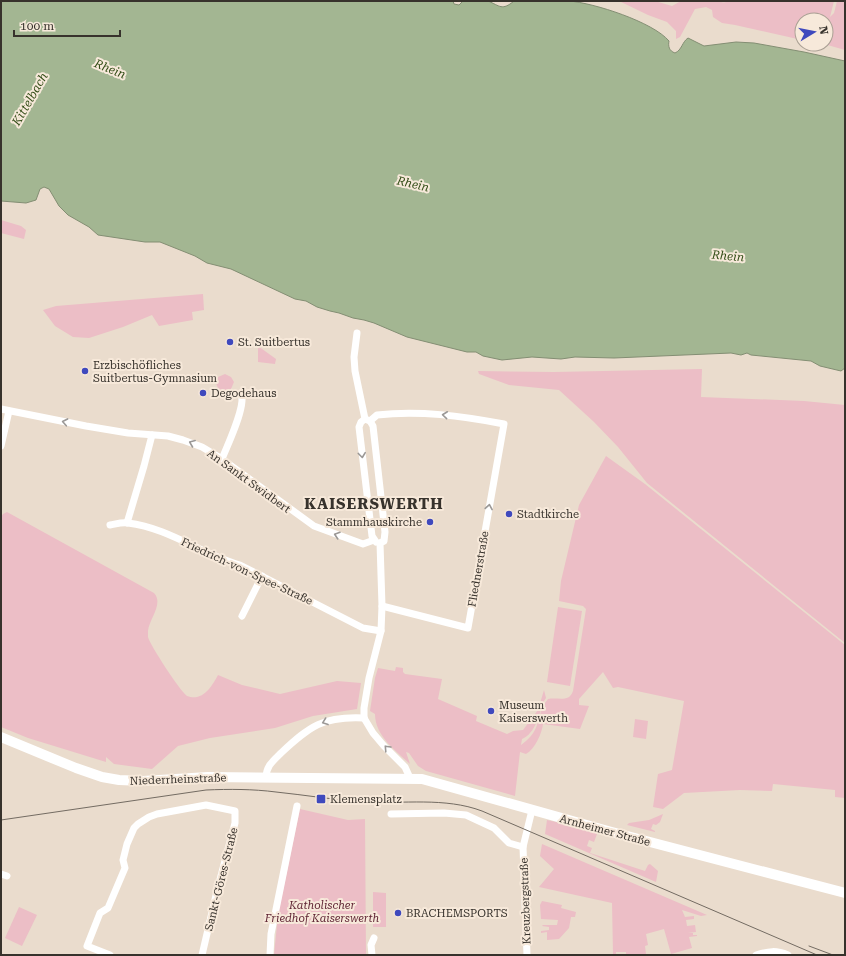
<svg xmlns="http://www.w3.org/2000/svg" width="846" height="956" font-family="'Roboto Serif',serif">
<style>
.green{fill:#ecbec6}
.water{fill:#a3b692;stroke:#838e73}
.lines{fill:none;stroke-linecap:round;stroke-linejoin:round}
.minor{stroke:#fff;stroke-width:7}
.secondary{stroke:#fff;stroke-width:10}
.tram{stroke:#736b62;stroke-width:1}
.oneway{stroke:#9b9896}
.poi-dot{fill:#3f49bd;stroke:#f7e9da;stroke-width:1.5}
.labels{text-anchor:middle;stroke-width:4;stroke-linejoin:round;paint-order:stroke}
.poi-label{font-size:11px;fill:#37322c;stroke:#f7e9da;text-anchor:start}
.street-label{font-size:11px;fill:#37322c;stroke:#f7e9da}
.park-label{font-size:11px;font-style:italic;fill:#612736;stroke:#f7e9da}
.water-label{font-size:12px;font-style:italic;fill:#334d17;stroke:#f7e9da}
.district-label{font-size:15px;font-weight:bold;letter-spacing:1px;fill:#37322c;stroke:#f7e9da}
</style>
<rect width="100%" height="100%" fill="#eadccd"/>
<!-- green -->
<g class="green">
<path d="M 619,1 L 655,1 L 672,6 L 681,1 L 716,1 L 726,3 L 720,1 L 834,1 L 830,17 L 834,13 L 837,1 L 845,1 L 845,50 L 824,44 L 826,44 L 826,20 L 802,20 L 802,40 L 735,25 L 722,23 L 713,17 L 712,10 L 706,7 L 695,9 L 680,37 L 676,39 L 676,31 L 667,22 L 648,15 Z"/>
<path d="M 1,220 L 21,226 L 26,230 L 24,239 L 1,233 Z"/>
<path d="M 203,294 L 204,310 L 192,312 L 193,320 L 159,326 L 152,315 L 123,327 L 89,338 L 73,337 L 55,326 L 43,310 L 56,306 Z"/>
<path d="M 258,346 L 276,359 L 275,364 L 258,362 Z"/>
<path d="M 702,369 L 701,397 L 804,401 L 845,405 L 845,643 L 647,483 L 618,447 L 594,422 L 559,390 L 509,385 L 479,374 L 478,371 L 554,372 Z"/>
<path d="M 225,374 L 231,377 L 234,382 L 231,389 L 219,391 L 216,383 L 218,377 Z"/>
<path d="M 606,456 L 645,484 L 845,645 L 845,798 L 835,797 L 835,790 L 773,784 L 772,791 L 740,790 L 684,793 L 663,809 L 653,807 L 658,774 L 672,770 L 684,701 L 618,687 L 613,688 L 603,672 L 579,699 L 579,705 L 589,706 L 580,729 L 543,724 C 542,733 535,749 526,754 L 520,752 L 515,796 L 426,771 L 418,766 L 409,753 L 406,752 L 410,764 C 396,751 375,736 375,714 L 370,711 L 375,678 L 378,668 L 395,671 L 396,667 L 403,668 L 403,672 L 405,674 L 442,679 L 438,699 L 477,716 L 476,721 L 507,734 L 513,731 L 523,730 L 538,710 L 544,690 L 546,698 L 544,701 C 539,714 536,733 522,739 L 521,745 C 528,740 534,734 537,725 C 540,716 541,707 548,699 C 558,697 569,703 573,691 L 586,609 L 583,606 L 559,601 L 561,581 L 579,505 Z"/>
<path d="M 7,512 L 154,593 C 164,604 149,619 148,631 C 148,632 148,636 148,637 C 150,645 180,691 187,696 C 203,702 212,686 218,675 L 242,685 L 280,694 L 337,681 L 361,683 L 357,709 L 313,716 L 275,728 L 210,738 L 178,746 L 152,769 L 114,764 L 106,757 L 106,762 L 28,738 L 1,727 L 1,517 L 3,514 Z"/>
<path d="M 558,607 L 582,611 L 570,686 L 547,682 Z"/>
<path d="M 635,719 L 648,721 L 646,739 L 633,737 Z"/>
<path d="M 300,809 L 348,820 L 365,819 L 366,955 L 274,955 L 278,915 Z"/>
<path d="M 663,814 L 660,822 L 656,825 L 653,824 L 651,829 L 655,831 L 655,832 L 627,825 L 629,823 L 649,820 Z"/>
<path d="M 547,820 L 596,831 L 597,834 L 594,842 L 589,840 L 587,846 L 592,848 L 590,853 L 645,871 L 648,865 L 650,864 L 658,871 L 656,882 L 545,834 Z"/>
<path d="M 542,844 L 707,915 L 701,916 L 682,910 L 685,917 L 694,916 L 694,919 L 686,920 L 687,926 L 695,925 L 696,932 L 688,933 L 693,933 L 693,935 L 697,935 L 697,936 L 689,937 L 692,948 L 671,954 L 664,929 L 646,934 L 648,945 L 645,946 L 646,954 L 626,955 L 626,952 L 616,952 L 616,954 L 613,954 L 612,903 L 539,887 L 554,869 L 540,856 Z"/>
<path d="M 373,892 L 386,893 L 386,927 L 373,927 Z"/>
<path d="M 542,901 L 562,905 L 561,908 L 576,912 L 575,917 L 571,917 L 569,928 L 559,939 L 547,940 L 547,932 L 541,933 L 541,931 L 549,930 L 549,927 L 542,926 L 543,925 L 557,925 L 558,920 L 541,919 L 540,905 Z"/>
<path d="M 19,907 L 37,915 L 22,946 L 5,938 Z"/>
</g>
<!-- water -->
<path class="water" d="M 1,1 L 453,1 L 454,4 L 459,5 L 463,1 C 469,1 483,0 488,1 C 500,6 502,11 514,1 C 532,1 551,0 569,1 C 594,3 653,22 669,41 C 668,46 669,51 675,53 C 682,50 682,42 688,38 L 704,46 L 736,42 L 754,43 L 804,52 L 845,61 L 845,368 L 841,371 L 820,366 L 811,361 L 751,355 L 747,353 L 741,355 L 731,353 L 614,358 L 575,357 L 561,359 L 532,357 L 502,360 L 483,356 L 476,352 L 467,352 L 407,337 L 374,323 L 364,320 L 353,318 L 339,313 L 330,311 L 317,307 L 306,301 L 295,299 L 231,269 L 207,263 L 195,256 L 160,242 L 145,242 L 98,235 L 89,227 L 68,215 L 59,206 L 49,189 L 44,187 L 40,189 L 36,200 L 26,203 L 1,201 Z"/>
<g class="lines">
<!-- minor -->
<g class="minor">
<path d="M 357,333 L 354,357 L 355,371 L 365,419"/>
<path d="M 1,409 L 86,426 L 128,433 L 168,436 L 183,440 L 202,447 L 222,459 L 314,526 L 363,544 L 374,540"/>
<path d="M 365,419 L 361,422 L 359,427 L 372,536 L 376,542"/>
<path d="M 370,421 L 377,415 C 419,410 462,416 504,424 L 468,628 L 382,606"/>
<path d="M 1,446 L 9,411"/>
<path d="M 222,459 C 227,446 247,405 241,393"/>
<path d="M 127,523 L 144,466 L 152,435"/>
<path d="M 110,525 C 116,524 122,522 128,523 C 169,528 201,554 240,565 L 363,628 L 381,631"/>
<path d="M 242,616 L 262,576"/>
<path d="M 364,718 L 364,708 L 369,678 L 381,631 L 382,606 L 380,543 L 384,541 L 385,532 L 373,426 L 370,421 L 365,419"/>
<path d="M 364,718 L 373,733 L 384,746 L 405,767 L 410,778"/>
<path d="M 266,778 C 266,766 273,761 281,753 C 310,726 323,716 364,718"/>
<path d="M 391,814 L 444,813 L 466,815 L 494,828 L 509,843 L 523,847"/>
<path d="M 1,874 L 7,876"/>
<path d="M 110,955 L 87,946 L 100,913 L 108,908 L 125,868 L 123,860 L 127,844 L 134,828 L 138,824 L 149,817 L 157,814 L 206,805 L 235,811 L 235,823 L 217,891 L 202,955"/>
<path d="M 270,955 L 271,934 L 297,806"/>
<path d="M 372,955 L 371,945 L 374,938"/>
<path d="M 527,955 L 523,847 L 532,810"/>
<path d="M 756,955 C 769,951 776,950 788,955"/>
</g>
<!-- secondary -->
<path class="secondary" d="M 1,737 L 76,768 L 102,777 L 119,780 L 143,781 L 208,777 L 422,779 L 608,831 L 845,893"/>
<!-- tram -->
<g class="tram">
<path d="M 1,820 L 206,790 C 229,789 253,789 276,792 C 305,795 335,800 364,802 C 403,804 445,797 482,811 L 817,955"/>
<path d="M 809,946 L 833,955"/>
</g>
</g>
<!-- one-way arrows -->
<defs><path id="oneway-chevron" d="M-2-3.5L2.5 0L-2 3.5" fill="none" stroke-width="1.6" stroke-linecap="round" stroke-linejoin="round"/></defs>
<g class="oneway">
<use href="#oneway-chevron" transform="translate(445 415) rotate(-174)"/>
<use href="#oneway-chevron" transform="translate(65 422) rotate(-169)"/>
<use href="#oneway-chevron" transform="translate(192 443) rotate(-158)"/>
<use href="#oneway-chevron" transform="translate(362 455) rotate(83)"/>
<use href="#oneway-chevron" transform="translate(489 507) rotate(-80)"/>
<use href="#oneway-chevron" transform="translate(337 535) rotate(-162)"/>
<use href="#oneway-chevron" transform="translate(325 722) rotate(160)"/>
<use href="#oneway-chevron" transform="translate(387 748) rotate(-133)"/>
</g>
<!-- markers -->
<g class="poi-dot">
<circle cx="230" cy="342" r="4"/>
<circle cx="85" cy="371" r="4"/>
<circle cx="203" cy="393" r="4"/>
<circle cx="509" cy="514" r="4"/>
<circle cx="430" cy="522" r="4"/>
<circle cx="491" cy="711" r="4"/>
<rect x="316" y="794" width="10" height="10" rx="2"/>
<circle cx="398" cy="913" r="4"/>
</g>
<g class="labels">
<!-- poi labels -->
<g class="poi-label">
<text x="238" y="346">St. Suitbertus</text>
<text x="93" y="369">Erzbischöfliches<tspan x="93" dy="13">Suitbertus-Gymnasium</tspan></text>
<text x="211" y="397">Degodehaus</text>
<text x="517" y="518">Stadtkirche</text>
<text x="422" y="526" text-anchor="end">Stammhauskirche</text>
<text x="499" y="709">Museum<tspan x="499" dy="13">Kaiserswerth</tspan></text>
<text x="330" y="803">Klemensplatz</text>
<text x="406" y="917">BRACHEMSPORTS</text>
</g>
<!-- street labels -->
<g class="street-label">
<text transform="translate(249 481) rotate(36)" y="4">An Sankt Swidbert</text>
<text transform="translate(478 569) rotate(-80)" y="4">Fliednerstraße</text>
<text transform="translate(247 571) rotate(25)" y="4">Friedrich-von-Spee-Straße</text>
<text transform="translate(178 779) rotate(-2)" y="4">Niederrheinstraße</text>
<text transform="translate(605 830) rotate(15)" y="4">Arnheimer Straße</text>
<text transform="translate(221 879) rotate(-76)" y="4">Sankt-Göres-Straße</text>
<text transform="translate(525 901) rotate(-92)" y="4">Kreuzbergstraße</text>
</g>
<!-- park labels -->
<g class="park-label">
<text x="322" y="909">Katholischer<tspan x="322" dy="13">Friedhof Kaiserswerth</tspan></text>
</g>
<!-- water labels -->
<g class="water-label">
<text transform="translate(110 69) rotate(22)" y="4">Rhein</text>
<text transform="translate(30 99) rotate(-60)" y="4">Kittelbach</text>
<text transform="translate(413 184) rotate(13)" y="4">Rhein</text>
<text transform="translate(728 256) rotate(5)" y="4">Rhein</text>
</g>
<!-- district labels -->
<g class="district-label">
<text x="374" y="509">KAISERSWERTH</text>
</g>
</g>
<!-- border -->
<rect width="846" height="956" fill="none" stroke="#37322c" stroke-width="4"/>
<!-- north arrow -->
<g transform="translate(814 32) rotate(80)"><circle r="19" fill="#f7e9da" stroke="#aaa094"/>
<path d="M0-3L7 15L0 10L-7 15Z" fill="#3f49bd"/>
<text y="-6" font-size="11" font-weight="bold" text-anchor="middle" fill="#37322c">N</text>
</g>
<!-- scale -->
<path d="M14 30v6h106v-6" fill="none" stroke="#37322c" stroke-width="2"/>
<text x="20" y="30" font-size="12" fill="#37322c" stroke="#f7e9da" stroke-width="3" paint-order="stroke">100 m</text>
</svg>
